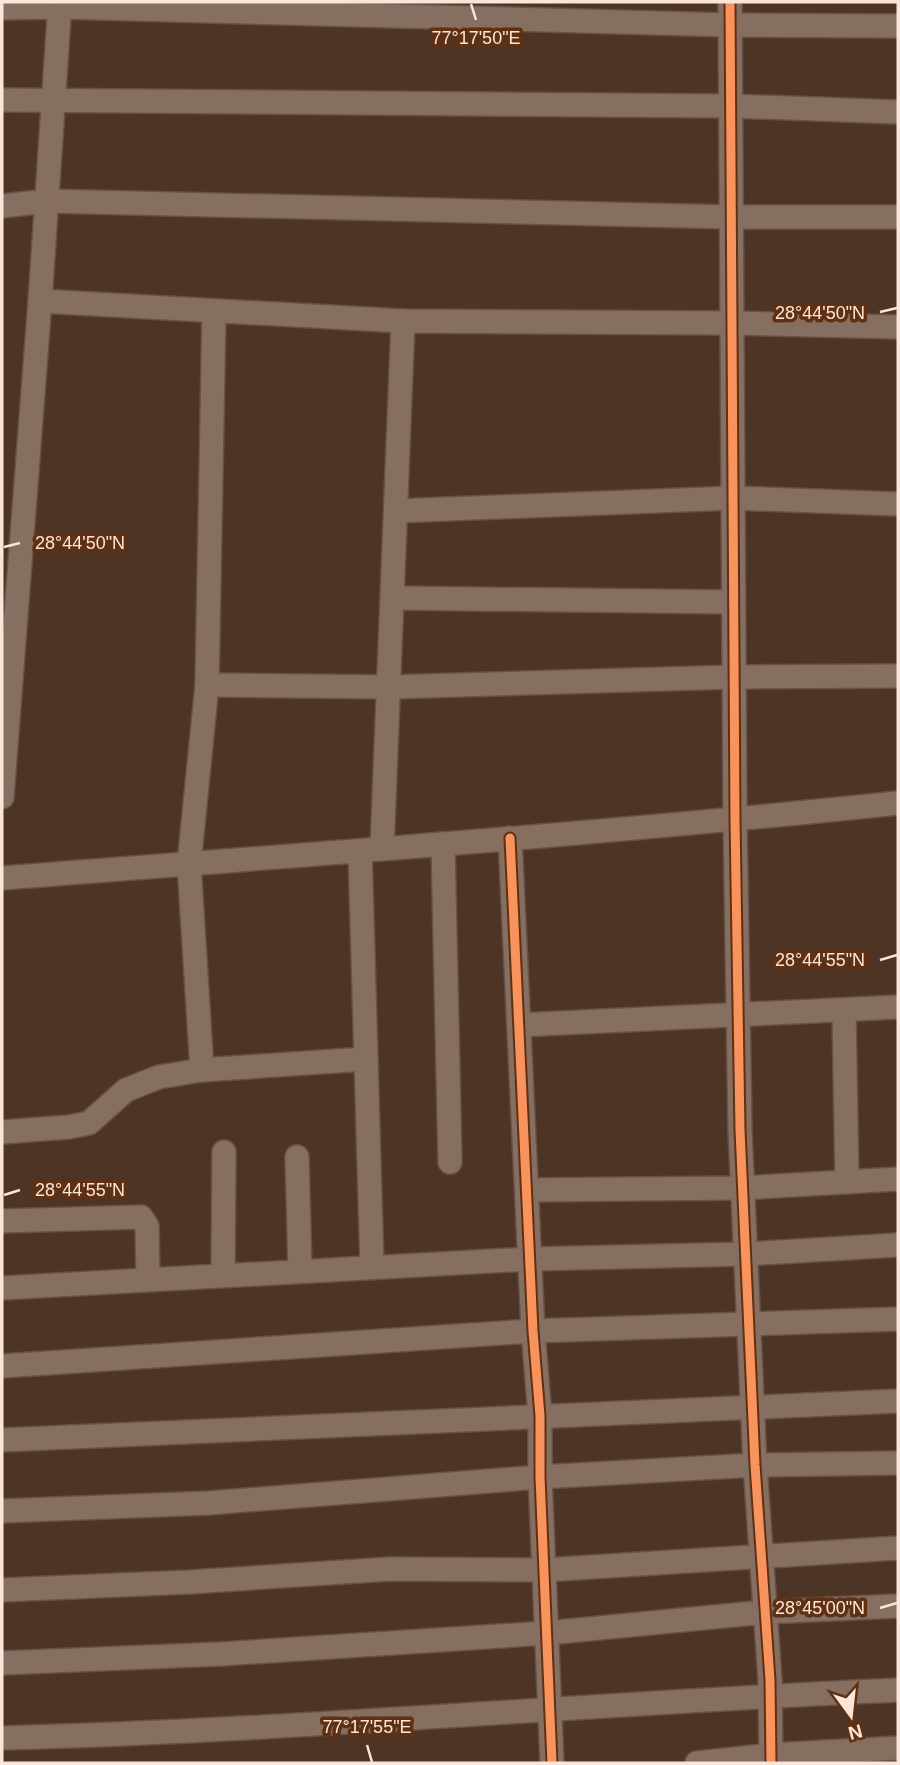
<svg xmlns="http://www.w3.org/2000/svg" width="900" height="1765" font-family="Helvetica,sans-serif">
<style>
.lines{fill:none;stroke-linecap:round;stroke-linejoin:round}
.minor-casing{stroke:#655146;stroke-width:26}
.minor{stroke:#866e60;stroke-width:23}
.cycleway-casing{stroke:#5f3012;stroke-width:13}
.cycleway{stroke:#f8935d;stroke-width:9}
.ticks{fill:none;stroke:#fbe4d8;stroke-width:2.5}
.ticks-label{font-size:18px;text-anchor:middle;fill:#fbe4d8;stroke:#5f3012;stroke-width:7;stroke-linejoin:round;paint-order:stroke}
</style>
<rect width="100%" height="100%" fill="#4e3424"/>
<g class="lines">
<defs>
<g id="minor">
<path d="M 730,2 L 735,819 L 740,1130 L 755,1465 L 770,1680 L 771,1763"/>
<path d="M 2,8 L 60,7 L 730,25 L 898,26"/>
<path d="M 2,100 L 731,106 L 898,112"/>
<path d="M 2,206 L 47,201 L 731,217 L 898,217"/>
<path d="M 40,301 L 403,321 L 732,323 L 898,327"/>
<path d="M 396,511 L 733,498 L 898,504"/>
<path d="M 393,598 L 733,602"/>
<path d="M 207,685 L 390,687 L 734,677 L 898,676"/>
<path d="M 2,797 L 40,301 L 60,2"/>
<path d="M 510,838 L 533,1331 L 540,1416 L 540,1477 L 552,1763"/>
<path d="M 443,844 L 450,1162"/>
<path d="M 382,849 L 403,321"/>
<path d="M 360,851 L 372,1267"/>
<path d="M 2,878 C 301,855 600,834 898,803"/>
<path d="M 844,1010 L 847,1182"/>
<path d="M 519,1025 L 898,1007"/>
<path d="M 202,1070 L 189,864 L 207,685 L 214,312"/>
<path d="M 2,1132 L 69,1127 L 89,1123 L 126,1090 L 159,1077 L 202,1070 L 366,1059"/>
<path d="M 297,1157 L 300,1271"/>
<path d="M 527,1190 L 742,1188 L 898,1179"/>
<path d="M 2,1221 L 141,1217 L 147,1226 L 148,1279"/>
<path d="M 223,1275 L 224,1152"/>
<path d="M 2,1288 L 530,1259 L 746,1254 L 898,1245"/>
<path d="M 2,1366 L 533,1331 L 898,1319"/>
<path d="M 2,1440 L 898,1401"/>
<path d="M 2,1511 L 209,1503 L 540,1477 L 755,1465 L 898,1463"/>
<path d="M 2,1590 L 190,1582 L 390,1569 L 544,1570 L 898,1548"/>
<path d="M 2,1663 L 221,1654 L 547,1633 L 765,1612 L 898,1606"/>
<path d="M 2,1738 C 301,1730 599,1703 898,1690"/>
<path d="M 697,1763 L 771,1755 L 898,1748"/>
</g>
</defs>
<!-- minor casing -->
<use href="#minor" class="minor-casing"/>
<!-- minor -->
<use href="#minor" class="minor"/>
<defs>
<g id="cycleway">
<path d="M 730,2 L 735,819 L 740,1130 L 755,1465 L 770,1680 L 771,1763"/>
<path d="M 510,838 L 533,1331 L 540,1416 L 540,1477 L 552,1763"/>
</g>
</defs>
<!-- cycleway casing -->
<use href="#cycleway" class="cycleway-casing"/>
<!-- cycleway -->
<use href="#cycleway" class="cycleway"/>
</g>
<!-- ticks -->
<path class="ticks" d="M 471,4 L 476,20M 880,312 L 897,308M 4,547 L 20,543M 880,960 L 897,955M 4,1195 L 20,1190M 880,1608 L 897,1603M 367,1745 L 372,1762"/>
<g class="ticks-label">
<text x="476" y="44">77°17'50"E</text>
<text x="820" y="319">28°44'50"N</text>
<text x="80" y="549">28°44'50"N</text>
<text x="820" y="966">28°44'55"N</text>
<text x="80" y="1196">28°44'55"N</text>
<text x="820" y="1614">28°45'00"N</text>
<text x="367" y="1733">77°17'55"E</text>
</g>
<!-- border -->
<rect width="900" height="1765" fill="none" stroke="#fbe4d8" stroke-width="7"/>
<!-- north arrow -->
<g transform="translate(851 1716) rotate(165)" stroke="#5f3012" stroke-width="5" paint-order="stroke">
<path d="M0-5L12 26L0 18L-12 26Z" fill="#fbe4d8"/>
<text y="-10" font-size="19" font-weight="bold" text-anchor="middle" fill="#fbe4d8">N</text>
</g>
</svg>
